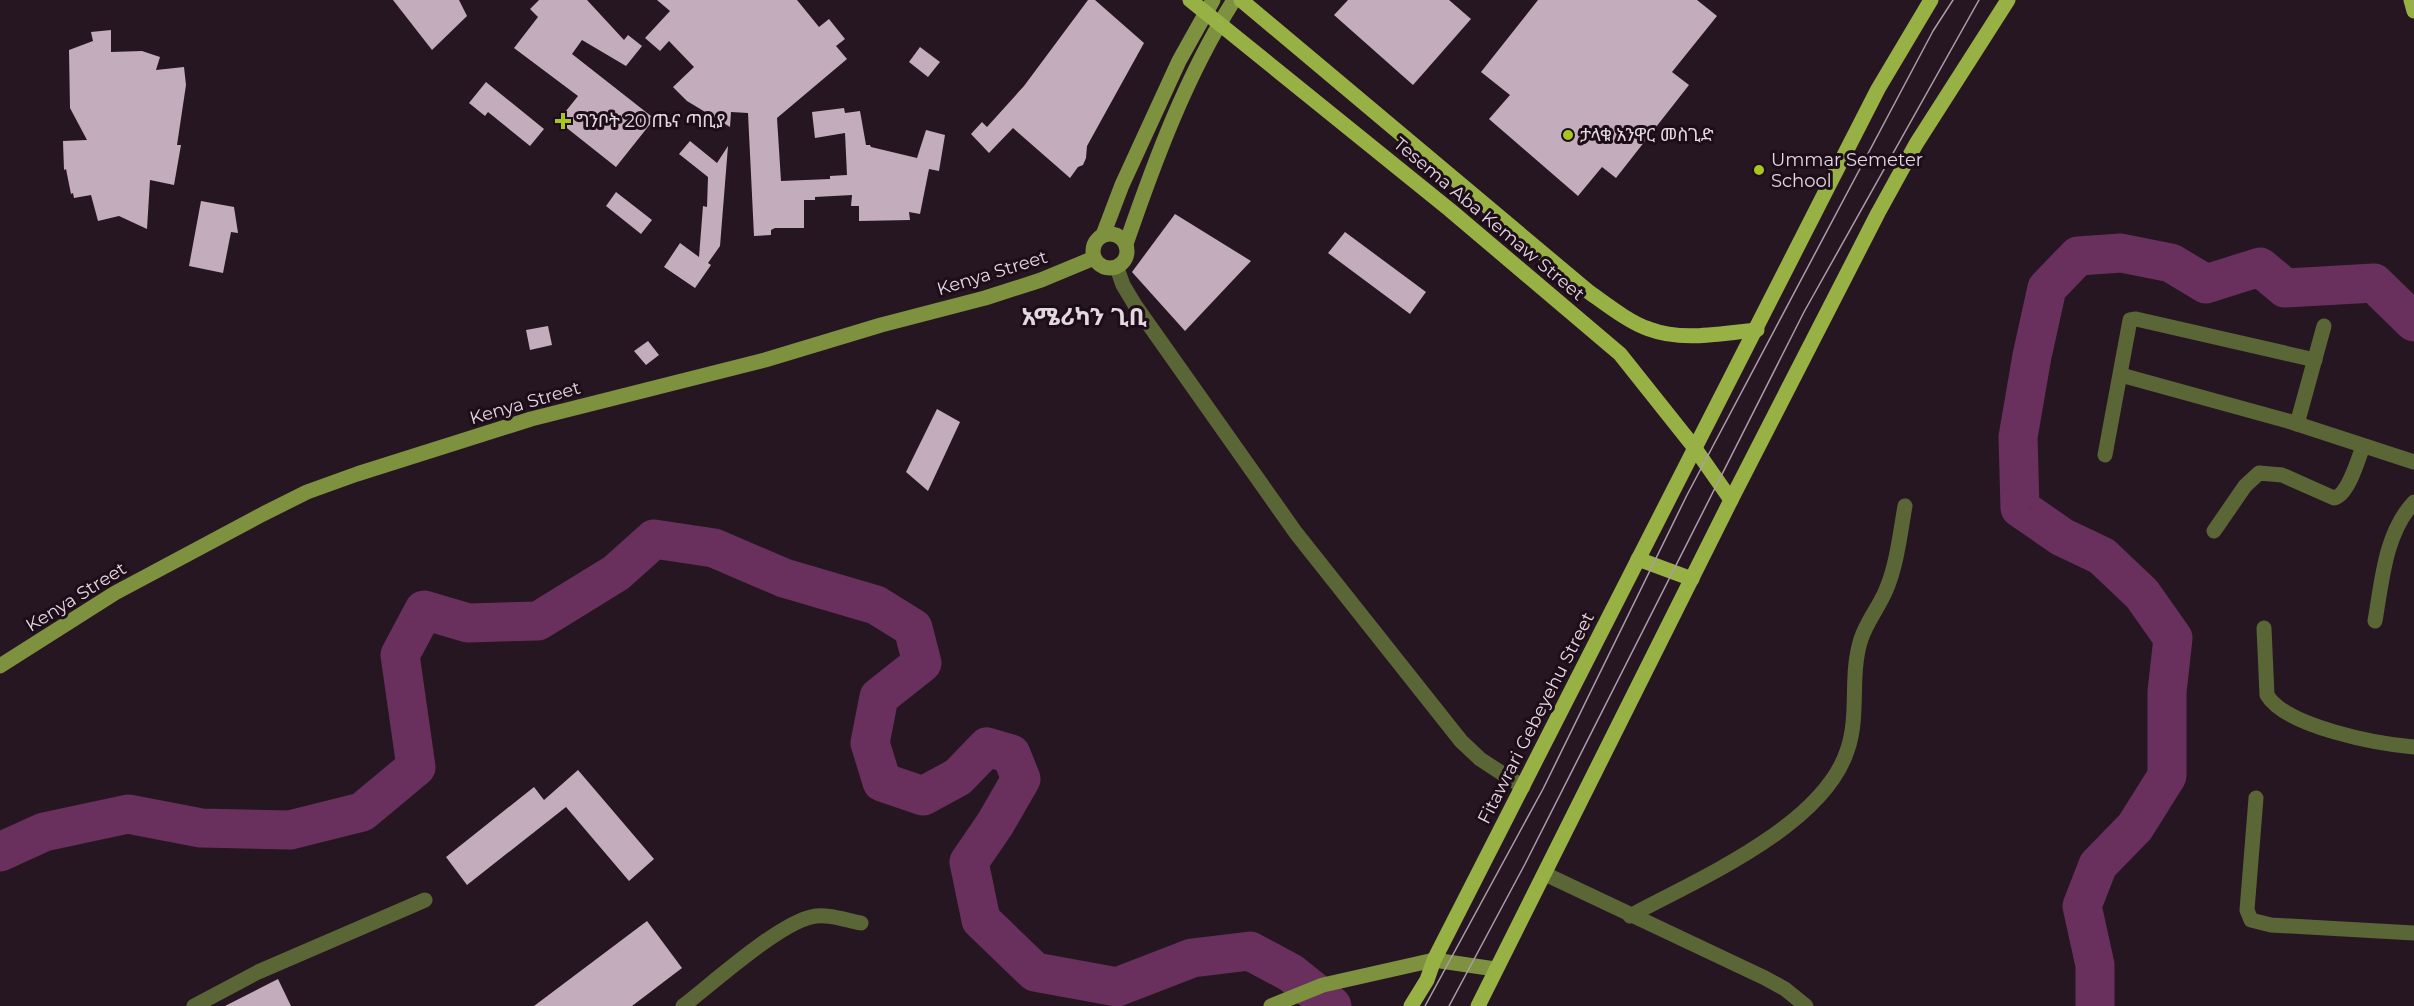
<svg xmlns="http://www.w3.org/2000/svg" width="2414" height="1006" font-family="Montserrat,'Noto Sans Ethiopic',sans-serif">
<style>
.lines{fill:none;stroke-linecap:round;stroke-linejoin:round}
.river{stroke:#6a305d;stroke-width:39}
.building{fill:#c3acbc}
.minor{stroke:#5a6635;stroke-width:15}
.secondary{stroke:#7d913e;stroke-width:15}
.primary{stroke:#98b144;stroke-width:15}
.tram{stroke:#ab9da7;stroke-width:1.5}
.poi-dot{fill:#a7c71e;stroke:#1d0d19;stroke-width:2}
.labels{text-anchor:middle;stroke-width:6;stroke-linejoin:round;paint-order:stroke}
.poi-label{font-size:18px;fill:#e3d7e0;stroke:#1d0d19;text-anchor:start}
.street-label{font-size:18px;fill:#e3d7e0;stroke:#1d0d19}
.district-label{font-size:24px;font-weight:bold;fill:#e3d7e0;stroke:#1d0d19}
</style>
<rect width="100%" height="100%" fill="#261622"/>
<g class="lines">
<!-- river -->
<g class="river">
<path d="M 0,852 L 44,832 L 128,814 L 201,828 L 290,830 L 362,812 L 416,767 L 400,655 L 424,610 L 468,623 L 538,621 L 616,573 L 654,539 L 714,548 L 784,578 L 876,605 L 913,628 L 922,663 L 879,697 L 870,743 L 882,782 L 923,796 L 958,777 L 987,747 L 1011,754 L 1021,779 L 995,824 L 969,862 L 981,920 L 1035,972 L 1117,987 L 1192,958 L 1250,951 L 1291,973 L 1332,1006"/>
<path d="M 2095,1006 L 2095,965 L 2082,906 L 2098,865 L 2135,827 L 2167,776 L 2167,692 L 2173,638 L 2142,594 L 2102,556 L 2062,537 L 2020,508 L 2018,437 L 2032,356 L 2047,288 L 2078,256 L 2121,253 L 2171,263 L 2206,284 L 2260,267 L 2285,288 L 2374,283 L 2414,322"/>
</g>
</g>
<!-- building -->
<g class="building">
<path d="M 393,0 L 459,0 L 467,16 L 432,50 Z"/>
<path d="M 539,0 L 587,0 L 624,40 L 628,35 L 642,46 L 626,66 L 582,40 L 572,54 L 651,116 L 651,123 L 616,167 L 558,121 L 578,96 L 514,48 L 538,17 L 530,9 Z"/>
<path d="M 657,0 L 797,0 L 819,27 L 829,19 L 845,39 L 836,46 L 847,59 L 777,118 L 781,181 L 830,179 L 830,176 L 847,175 L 845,133 L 815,138 L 812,112 L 844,108 L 845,113 L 860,111 L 866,145 L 870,145 L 871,147 L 917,158 L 926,130 L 945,135 L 939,171 L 929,169 L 920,214 L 909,212 L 910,220 L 859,221 L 859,206 L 851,206 L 852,195 L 815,197 L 815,200 L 804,200 L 804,228 L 775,228 L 771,230 L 771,235 L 754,236 L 748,113 L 731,112 L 730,127 L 687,101 L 673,87 L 694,67 L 669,41 L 660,51 L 645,38 L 670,11 Z"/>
<path d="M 1088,0 L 1095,0 L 1144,43 L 1087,146 L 1086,158 L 1083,165 L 1078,167 L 1070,178 L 1013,128 L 989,153 L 971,134 L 982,122 L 987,127 L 1024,86 Z"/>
<path d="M 1348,0 L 1449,0 L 1471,19 L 1413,85 L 1334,15 Z"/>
<path d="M 1538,0 L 1697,0 L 1717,16 L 1672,72 L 1689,85 L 1616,178 L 1602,167 L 1578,196 L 1489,119 L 1510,95 L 1481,72 Z"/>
<path d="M 111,30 L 111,52 L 142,51 L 160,57 L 156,70 L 184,67 L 186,85 L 177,145 L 181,145 L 174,185 L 150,180 L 147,229 L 119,216 L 98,221 L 91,195 L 74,198 L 73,193 L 71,194 L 66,169 L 64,170 L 63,141 L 87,140 L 70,108 L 69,50 L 93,41 L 91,32 Z"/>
<path d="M 920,47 L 940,62 L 928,77 L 909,62 Z"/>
<path d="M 486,82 L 544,129 L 530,146 L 488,112 L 485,116 L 469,103 Z"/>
<path d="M 690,141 L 717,163 L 728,146 L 720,246 L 708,263 L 711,265 L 695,288 L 664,267 L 680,243 L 699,257 L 703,206 L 707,207 L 708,177 L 679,154 Z"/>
<path d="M 616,192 L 652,220 L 641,234 L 606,206 Z"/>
<path d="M 201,201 L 234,207 L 238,233 L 231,232 L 223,273 L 189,266 Z"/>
<path d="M 1175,214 L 1251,261 L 1185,331 L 1132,272 Z"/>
<path d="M 1345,232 L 1426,292 L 1410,314 L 1328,253 Z"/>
<path d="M 548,326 L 552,345 L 530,350 L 526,330 Z"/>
<path d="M 648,341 L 659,355 L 646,365 L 634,351 Z"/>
<path d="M 937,409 L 960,422 L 928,491 L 906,472 Z"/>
<path d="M 578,770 L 654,859 L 629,881 L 566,807 L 467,885 L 446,857 L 534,787 L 544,800 Z"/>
<path d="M 647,921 L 682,968 L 632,1006 L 534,1006 Z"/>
<path d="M 278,979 L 291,1006 L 225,1006 Z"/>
</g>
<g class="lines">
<!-- minor -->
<g class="minor">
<path d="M 1117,268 L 1123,285 L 1135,305 L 1296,533 L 1461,741 L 1480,759 L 1523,787"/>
<path d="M 2121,375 L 2288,421 L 2414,462"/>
<path d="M 2297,424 L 2324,326"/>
<path d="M 2105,455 L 2130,320 L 2136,319 L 2315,360"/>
<path d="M 2214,531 L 2245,486 L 2259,473 L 2282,475 L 2334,498 C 2348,495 2358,460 2363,446"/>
<path d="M 2375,621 C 2382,581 2385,533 2414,502"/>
<path d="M 2264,628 L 2267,695 C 2286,727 2378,744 2414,747"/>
<path d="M 2256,798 L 2247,910 L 2251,920 L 2271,925 L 2414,933"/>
<path d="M 1545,874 L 1765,978 L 1785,989 L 1806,1006"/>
<path d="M 1630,916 C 1696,880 1822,827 1847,751 C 1860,715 1849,676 1861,639 C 1867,621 1879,607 1886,590 C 1897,564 1900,534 1905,506"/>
<path d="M 194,1006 L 258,972 L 425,900"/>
<path d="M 683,1006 C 713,983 777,925 811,917 C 827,913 845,920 861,923"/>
</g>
<!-- secondary -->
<g class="secondary">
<circle cx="1110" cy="251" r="17"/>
<path d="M 1103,235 L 1122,185 L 1179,61 L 1213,0"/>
<path d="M 1126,244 C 1155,160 1186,76 1234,0"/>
<path d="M 0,666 L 115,593 L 263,514 L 307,492 L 357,474 L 531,419 L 765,360 L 881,325 L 985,298 L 1041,280 L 1094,258"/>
<path d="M 1271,1006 L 1323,985 L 1434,960 L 1495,969"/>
</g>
<!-- primary -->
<g class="primary">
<path d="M 1190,0 L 1450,210 L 1620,354 L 1694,447 L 1731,500"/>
<path d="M 1241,0 L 1589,292 C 1606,304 1630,323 1649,329 C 1683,342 1721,333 1757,330"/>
<path d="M 2411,0 L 2414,11"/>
<path d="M 1638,559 L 1692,579"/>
<path d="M 1411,1006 L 1427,980 L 1434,960 L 1832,179 L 1878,89 L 1931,0"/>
<path d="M 1478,1006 L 1731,500 L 1878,213 L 1916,144 L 2008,0"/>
</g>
<!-- tram -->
<g class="tram">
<path d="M 1425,1006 L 1543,789 L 1687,495 L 1933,31 L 1953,0"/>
<path d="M 1449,1006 L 1525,864 L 1804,312 L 1979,0"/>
</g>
</g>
<!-- markers -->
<g class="poi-dot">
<path d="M560 112h6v6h6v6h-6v6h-6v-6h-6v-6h6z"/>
<circle cx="1568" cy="135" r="6"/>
<circle cx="1759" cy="170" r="6"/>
</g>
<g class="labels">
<!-- poi labels -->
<g class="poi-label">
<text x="576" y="127">ግንቦት 20 ጤና ጣቢያ</text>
<text x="1580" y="141">ታላቁ አንዋር መስጊድ</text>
<text x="1771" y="166">Ummar Semeter<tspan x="1771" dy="21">School</tspan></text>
</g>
<!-- street labels -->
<g class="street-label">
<text transform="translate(1489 219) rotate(40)" y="6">Tesema Aba Kemaw Street</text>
<text transform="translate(992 273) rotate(-17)" y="6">Kenya Street</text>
<text transform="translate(525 403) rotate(-16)" y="6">Kenya Street</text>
<text transform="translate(76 597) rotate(-32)" y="6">Kenya Street</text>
<text transform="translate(1536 718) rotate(-63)" y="6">Fitawrari Gebeyehu Street</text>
</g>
<!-- district labels -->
<g class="district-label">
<text x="1084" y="325">አሜሪካን ጊቢ</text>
</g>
</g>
</svg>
